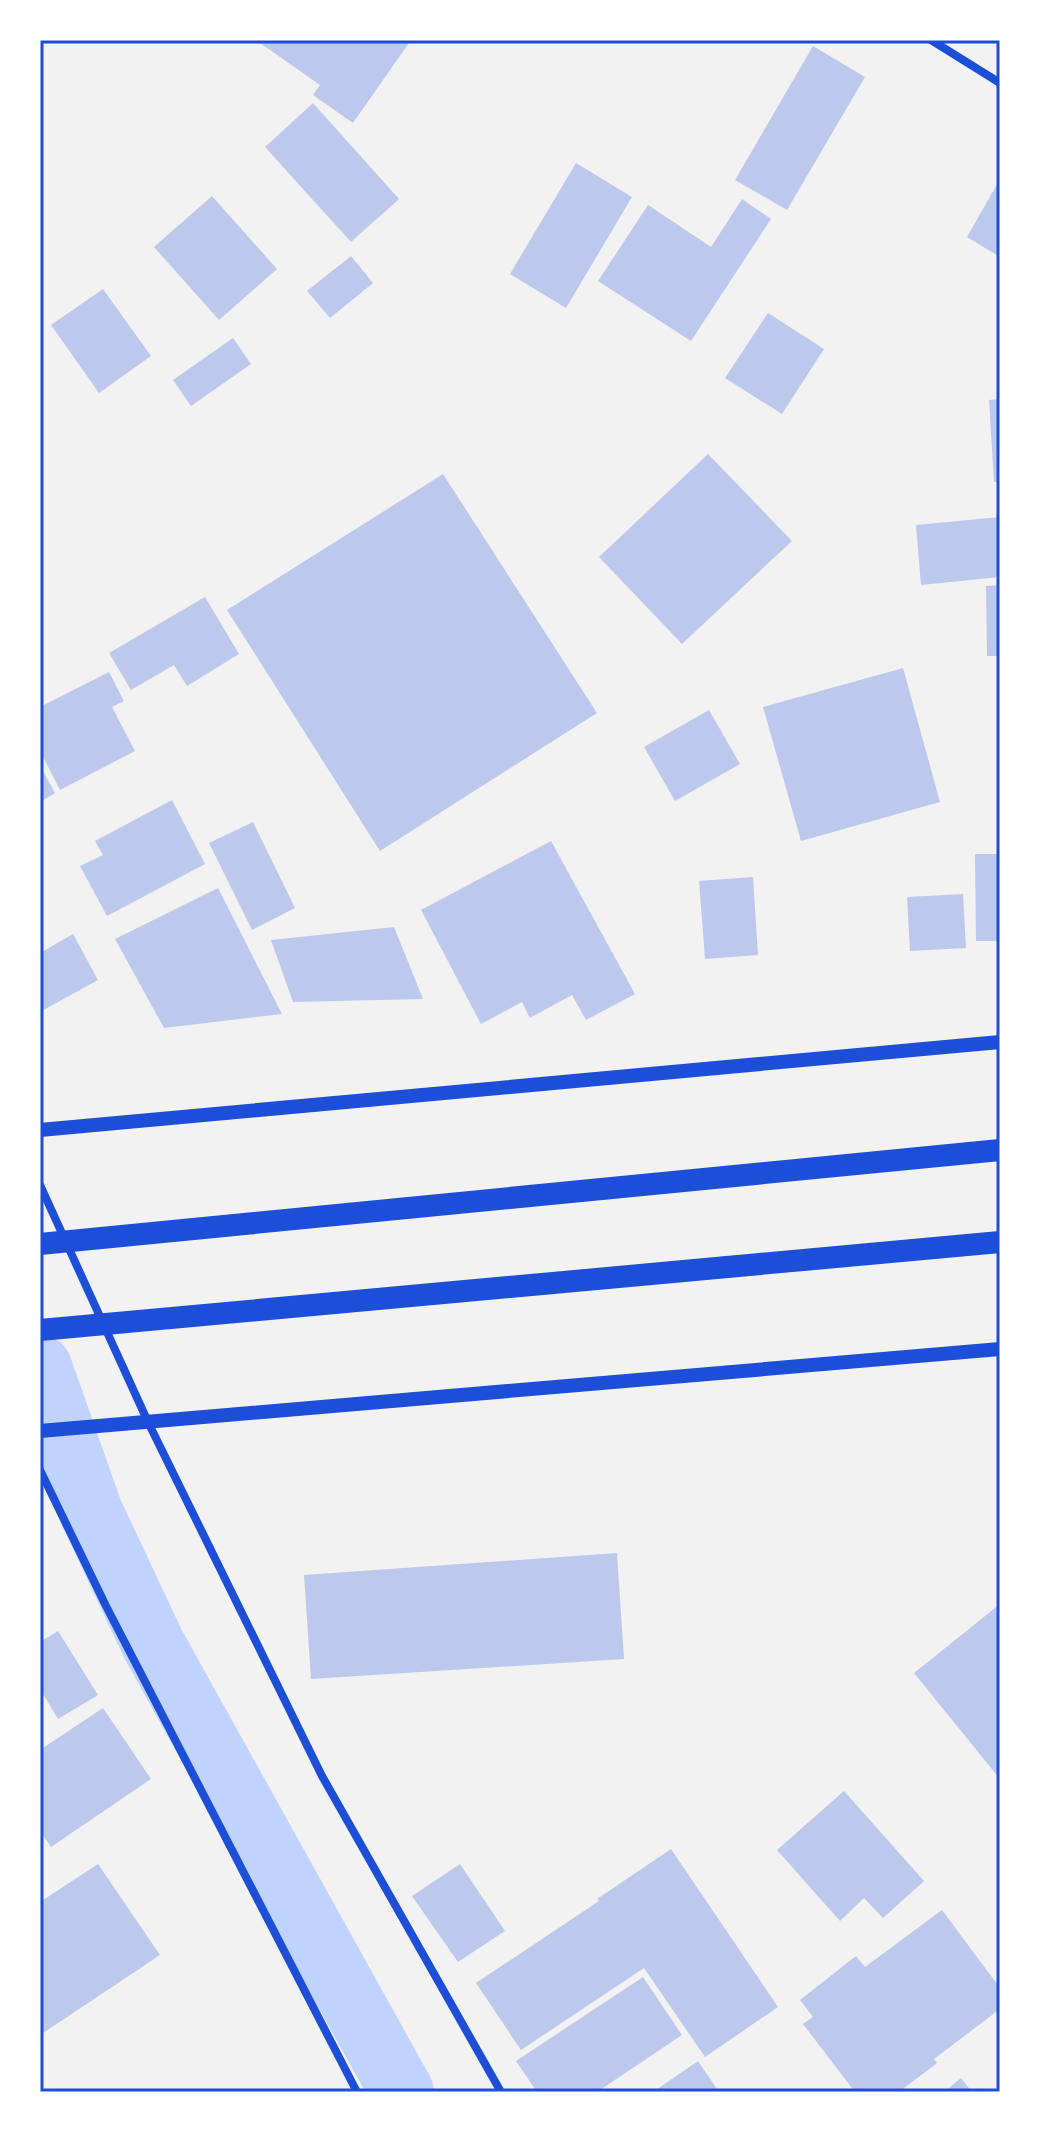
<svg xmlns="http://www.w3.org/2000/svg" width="1040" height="2132" font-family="Manrope,sans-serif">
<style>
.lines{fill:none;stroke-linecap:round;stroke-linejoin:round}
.canal{stroke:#bfd3fe;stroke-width:64}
.building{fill:#bdc9ec}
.minor{stroke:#1d4ed8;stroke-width:8}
.tertiary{stroke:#1d4ed8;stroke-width:14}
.trunk{stroke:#1d4ed8;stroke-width:22}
.neatline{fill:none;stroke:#1d4ed8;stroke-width:3}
</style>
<rect width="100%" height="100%" fill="#f2f2f2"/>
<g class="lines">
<!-- canal -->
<path class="canal" d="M 40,1367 L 91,1512 L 153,1644 L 402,2092"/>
</g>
<!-- building -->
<g class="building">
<path d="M 262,40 L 411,40 L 353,123 L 313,95 L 320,85 L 260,43 Z"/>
<path d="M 813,46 L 865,77 L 787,210 L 735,180 Z"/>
<path d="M 313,103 L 399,199 L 351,242 L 265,147 Z"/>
<path d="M 576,163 L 632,197 L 566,308 L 510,274 Z"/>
<path d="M 1000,179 L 1000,257 L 967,237 Z"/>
<path d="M 212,196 L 277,269 L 219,320 L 154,247 Z"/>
<path d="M 742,199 L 771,219 L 691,341 L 598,281 L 648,205 L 711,247 Z"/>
<path d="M 351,256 L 373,283 L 330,318 L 307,291 Z"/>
<path d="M 103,289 L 151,356 L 99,393 L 51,325 Z"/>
<path d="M 768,313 L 824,349 L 782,414 L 725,378 Z"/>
<path d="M 233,338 L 251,364 L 191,406 L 173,380 Z"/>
<path d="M 1000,399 L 1000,482 L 994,482 L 989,400 Z"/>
<path d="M 708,454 L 792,541 L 682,644 L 599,557 Z"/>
<path d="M 443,474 L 597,713 L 380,851 L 227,610 Z"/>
<path d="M 1000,517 L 1000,577 L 921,585 L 916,525 Z"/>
<path d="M 1000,585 L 1000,656 L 987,656 L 986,586 Z"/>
<path d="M 205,597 L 239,654 L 187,686 L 174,665 L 131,690 L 109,653 Z"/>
<path d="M 903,668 L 940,802 L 801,841 L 763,707 Z"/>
<path d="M 109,672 L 124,701 L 112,707 L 135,751 L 60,790 L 40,751 L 40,707 Z"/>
<path d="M 709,710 L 740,764 L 675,801 L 644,747 Z"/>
<path d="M 40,766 L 55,793 L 40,802 Z"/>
<path d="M 172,800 L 205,864 L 107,916 L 80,866 L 103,855 L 95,841 Z"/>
<path d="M 253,822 L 295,908 L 252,930 L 209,843 Z"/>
<path d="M 551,841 L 635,994 L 586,1020 L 572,995 L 530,1018 L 522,1002 L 481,1024 L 421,910 Z"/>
<path d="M 975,854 L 1000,854 L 1000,941 L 976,941 Z"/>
<path d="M 753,877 L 758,955 L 705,959 L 699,881 Z"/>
<path d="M 218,888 L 282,1014 L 164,1028 L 115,939 Z"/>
<path d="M 963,894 L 966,948 L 910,951 L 907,897 Z"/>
<path d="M 394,927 L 423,999 L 293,1002 L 271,940 Z"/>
<path d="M 73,934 L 98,980 L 40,1012 L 40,953 Z"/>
<path d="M 617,1553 L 624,1659 L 311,1679 L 304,1575 Z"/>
<path d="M 1000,1604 L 1000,1779 L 914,1673 Z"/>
<path d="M 58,1631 L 98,1695 L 58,1719 L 40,1689 L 40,1642 Z"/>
<path d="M 103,1708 L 151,1779 L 51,1847 L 40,1831 L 40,1750 Z"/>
<path d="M 844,1791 L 924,1881 L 883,1918 L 864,1898 L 840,1921 L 777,1850 Z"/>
<path d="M 671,1849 L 778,2007 L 705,2057 L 644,1968 L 521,2050 L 476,1983 L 599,1901 L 597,1899 Z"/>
<path d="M 98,1864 L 160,1955 L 40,2035 L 40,1902 Z"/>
<path d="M 460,1864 L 505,1931 L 458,1962 L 412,1896 Z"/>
<path d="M 942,1910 L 1000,1988 L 1000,2009 L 934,2059 L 937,2063 L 899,2092 L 855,2092 L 803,2024 L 813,2017 L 800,2000 L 856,1956 L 865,1967 Z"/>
<path d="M 643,1977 L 682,2035 L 597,2092 L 537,2092 L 516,2061 Z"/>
<path d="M 698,2061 L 719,2092 L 653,2092 Z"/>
<path d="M 961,2078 L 972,2092 L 944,2092 Z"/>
</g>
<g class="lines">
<!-- minor -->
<g class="minor">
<path d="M 931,40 L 1000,83"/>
<path d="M 40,1185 L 148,1422 L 322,1776 L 501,2092"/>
<path d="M 40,1470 L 106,1606 L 357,2092"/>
</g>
<!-- tertiary -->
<g class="tertiary">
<path d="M 40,1130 L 1000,1042"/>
<path d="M 40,1431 L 1000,1349"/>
</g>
<!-- trunk -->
<g class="trunk">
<path d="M 40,1244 L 1000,1150"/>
<path d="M 40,1330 L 1000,1242"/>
</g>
</g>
<!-- border -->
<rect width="1040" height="2132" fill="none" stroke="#ffffff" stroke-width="84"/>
<rect x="42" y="42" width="956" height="2048" class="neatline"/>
</svg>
